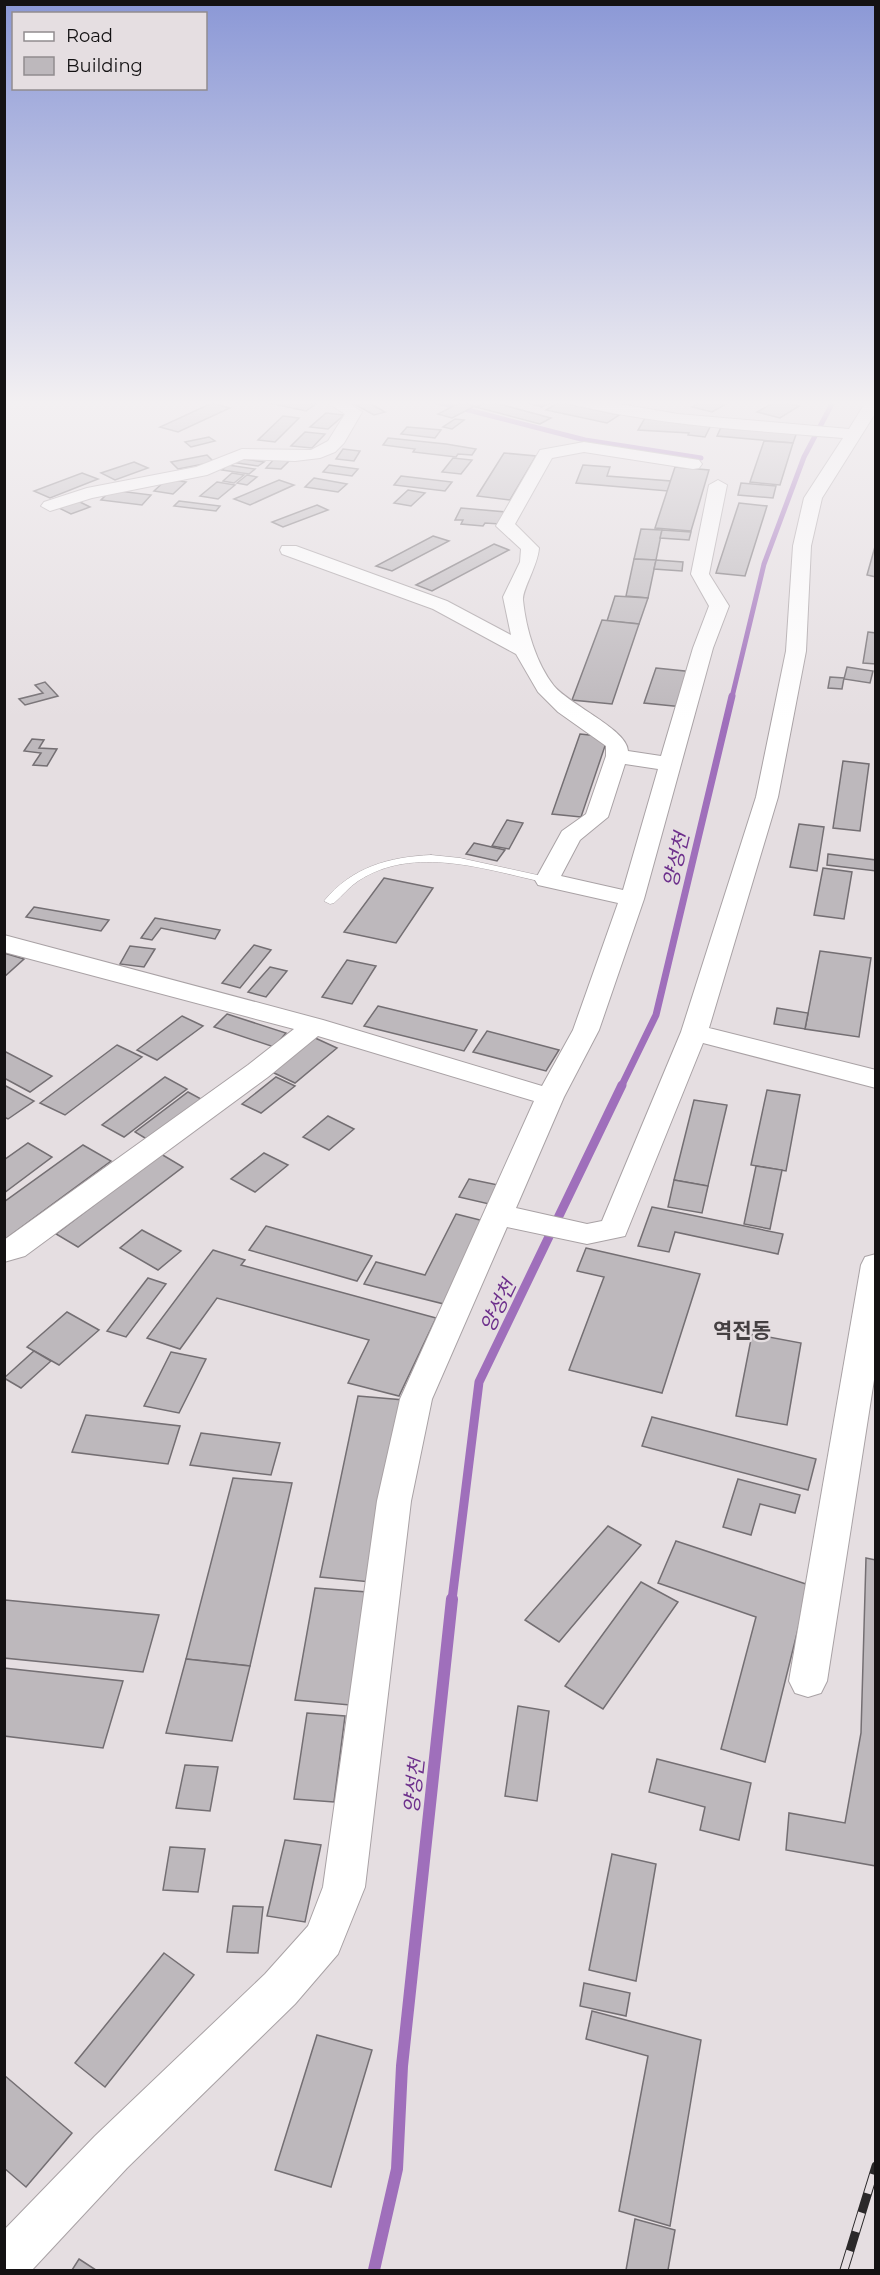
<svg xmlns="http://www.w3.org/2000/svg" width="880" height="2275" font-family="Montserrat,'Noto Sans KR',sans-serif">
<style>
.lines{fill:none;stroke-linecap:round;stroke-linejoin:round}
.stream-far3{stroke:#9f6fbb;stroke-width:5}
.stream-far2{stroke:#9f6fbb;stroke-width:7}
.stream-far1{stroke:#9f6fbb;stroke-width:9}
.stream{stroke:#9f6fbb;stroke-width:12}
.building{fill:#bdb8bc;stroke:#746f73;stroke-width:1.5}
.service-casing{stroke:#a9a2a5;stroke-width:1}
.minor-casing{stroke:#a9a2a5;stroke-width:2}
.service{fill:#fff;fill-rule:evenodd}
.minor{fill:#fff;fill-rule:evenodd}
.rail-casing{stroke:#2b292a;stroke-width:9}
.rail{stroke:#e5dee1;stroke-width:7;stroke-dasharray:20;stroke-linecap:butt}
.labels{text-anchor:middle;stroke-width:4.5;stroke-linejoin:round;paint-order:stroke}
.water-label{font-size:20px;font-style:italic;fill:#6d308c;stroke:#e5dee1}
.quarter-label{font-size:21px;font-weight:bold;fill:#454042;stroke:#e5dee1}
</style>
<rect width="100%" height="100%" fill="#e5dee1"/>
<g class="lines">
<!-- stream-far3 -->
<g class="stream-far3">
<path d="M 429,400 L 585,440 L 701,458"/>
<path d="M 732,697 L 764,564 L 804,457 L 834,400"/>
</g>
<!-- stream-far2 -->
<path class="stream-far2" d="M 621,1087 L 656,1015 L 732,696"/>
<!-- stream-far1 -->
<path class="stream-far1" d="M 452,1600 L 479,1382 L 622,1085"/>
<!-- stream -->
<path class="stream" d="M 374,2270 L 397,2169 L 402,2066 L 452,1599"/>
</g>
<!-- building -->
<g class="building">
<path d="M 255,400 L 297,400 L 316,404 L 306,411 Z"/>
<path d="M 364,400 L 385,412 L 374,415 L 349,401 Z"/>
<path d="M 518,400 L 552,400 L 554,401 L 542,407 Z"/>
<path d="M 704,400 L 717,400 L 728,403 L 712,412 L 692,407 Z"/>
<path d="M 488,401 L 551,418 L 540,424 L 476,407 Z"/>
<path d="M 777,401 L 799,406 L 780,418 L 757,412 Z"/>
<path d="M 461,402 L 475,406 L 452,418 L 438,414 Z"/>
<path d="M 559,402 L 619,415 L 607,423 L 546,410 Z"/>
<path d="M 212,403 L 230,408 L 178,432 L 160,427 Z"/>
<path d="M 326,413 L 344,415 L 328,429 L 310,427 Z"/>
<path d="M 283,416 L 299,418 L 275,442 L 258,440 Z"/>
<path d="M 645,418 L 711,425 L 705,437 L 688,435 L 689,433 L 638,430 Z"/>
<path d="M 455,419 L 464,420 L 452,429 L 443,427 Z"/>
<path d="M 722,425 L 797,432 L 793,443 L 717,436 Z"/>
<path d="M 407,427 L 441,430 L 435,438 L 401,434 Z"/>
<path d="M 305,432 L 325,434 L 312,448 L 291,446 Z"/>
<path d="M 209,437 L 215,441 L 191,447 L 185,442 Z"/>
<path d="M 388,438 L 446,444 L 476,449 L 472,455 L 458,454 L 456,457 L 413,452 L 415,449 L 383,445 Z"/>
<path d="M 764,441 L 793,443 L 780,485 L 750,482 Z"/>
<path d="M 343,449 L 360,451 L 354,461 L 336,459 Z"/>
<path d="M 504,453 L 536,456 L 510,500 L 477,496 Z"/>
<path d="M 207,455 L 214,462 L 178,469 L 171,462 Z"/>
<path d="M 237,458 L 264,462 L 258,466 L 231,462 Z"/>
<path d="M 275,458 L 290,460 L 281,469 L 266,468 Z"/>
<path d="M 453,458 L 472,460 L 461,474 L 442,472 Z"/>
<path d="M 134,462 L 148,468 L 115,480 L 101,473 Z"/>
<path d="M 228,465 L 255,469 L 249,474 L 222,470 Z"/>
<path d="M 329,465 L 358,469 L 352,476 L 323,472 Z"/>
<path d="M 583,465 L 610,467 L 607,476 L 671,481 L 668,491 L 576,483 Z"/>
<path d="M 675,467 L 709,470 L 691,531 L 655,528 Z"/>
<path d="M 82,473 L 98,479 L 50,498 L 34,491 Z"/>
<path d="M 232,473 L 244,475 L 234,483 L 223,481 Z"/>
<path d="M 247,475 L 257,477 L 247,485 L 237,483 Z"/>
<path d="M 401,476 L 452,482 L 445,491 L 394,485 Z"/>
<path d="M 314,478 L 347,484 L 338,492 L 305,487 Z"/>
<path d="M 167,479 L 186,482 L 173,494 L 154,491 Z"/>
<path d="M 279,480 L 294,485 L 250,505 L 234,499 Z"/>
<path d="M 217,482 L 235,485 L 218,499 L 200,496 Z"/>
<path d="M 741,483 L 776,486 L 773,498 L 738,495 Z"/>
<path d="M 111,490 L 151,495 L 142,505 L 101,500 Z"/>
<path d="M 408,490 L 425,493 L 411,506 L 394,503 Z"/>
<path d="M 78,501 L 90,507 L 71,514 L 59,508 Z"/>
<path d="M 179,501 L 220,506 L 216,511 L 174,506 Z"/>
<path d="M 739,503 L 767,506 L 745,576 L 716,573 Z"/>
<path d="M 317,505 L 328,510 L 283,527 L 272,522 Z"/>
<path d="M 461,508 L 506,512 L 500,524 L 485,523 L 483,526 L 461,524 L 463,520 L 455,520 Z"/>
<path d="M 641,529 L 662,530 L 656,560 L 634,559 Z"/>
<path d="M 662,530 L 691,532 L 689,540 L 660,538 Z"/>
<path d="M 433,536 L 449,541 L 392,571 L 376,566 Z"/>
<path d="M 876,543 L 876,577 L 867,575 Z"/>
<path d="M 494,544 L 509,550 L 432,591 L 416,585 Z"/>
<path d="M 634,559 L 656,560 L 648,598 L 626,596 Z"/>
<path d="M 656,560 L 683,562 L 682,571 L 654,569 Z"/>
<path d="M 615,596 L 648,598 L 639,624 L 607,621 Z"/>
<path d="M 602,620 L 639,624 L 612,704 L 572,700 Z"/>
<path d="M 868,632 L 876,633 L 876,664 L 863,663 Z"/>
<path d="M 847,667 L 873,671 L 870,683 L 844,679 Z"/>
<path d="M 656,668 L 694,672 L 683,707 L 644,703 Z"/>
<path d="M 830,677 L 844,678 L 842,689 L 828,688 Z"/>
<path d="M 45,682 L 58,696 L 25,705 L 19,699 L 43,693 L 35,685 Z"/>
<path d="M 580,734 L 608,737 L 581,817 L 552,814 Z"/>
<path d="M 32,739 L 44,740 L 39,748 L 57,749 L 47,766 L 33,765 L 41,753 L 24,751 Z"/>
<path d="M 843,761 L 869,764 L 860,831 L 833,828 Z"/>
<path d="M 507,820 L 523,823 L 509,849 L 492,846 Z"/>
<path d="M 799,824 L 824,827 L 817,871 L 790,867 Z"/>
<path d="M 474,843 L 505,850 L 497,861 L 466,854 Z"/>
<path d="M 828,854 L 876,860 L 876,871 L 827,865 Z"/>
<path d="M 823,868 L 852,872 L 844,919 L 814,915 Z"/>
<path d="M 384,878 L 433,888 L 396,943 L 344,932 Z"/>
<path d="M 34,907 L 109,920 L 101,931 L 26,917 Z"/>
<path d="M 155,918 L 220,930 L 215,939 L 161,928 L 152,940 L 141,938 Z"/>
<path d="M 254,945 L 271,950 L 240,988 L 222,983 Z"/>
<path d="M 130,946 L 155,949 L 144,967 L 120,964 Z"/>
<path d="M 820,951 L 871,958 L 859,1037 L 805,1029 Z"/>
<path d="M 4,953 L 24,959 L 4,977 Z"/>
<path d="M 347,960 L 376,966 L 352,1004 L 322,997 Z"/>
<path d="M 270,967 L 287,971 L 266,997 L 248,992 Z"/>
<path d="M 378,1006 L 477,1030 L 464,1051 L 364,1026 Z"/>
<path d="M 777,1008 L 808,1013 L 805,1029 L 774,1024 Z"/>
<path d="M 227,1014 L 286,1033 L 274,1047 L 214,1027 Z"/>
<path d="M 182,1016 L 203,1026 L 157,1060 L 137,1050 Z"/>
<path d="M 487,1031 L 559,1050 L 546,1071 L 473,1052 Z"/>
<path d="M 313,1037 L 337,1048 L 295,1083 L 270,1071 Z"/>
<path d="M 117,1045 L 142,1057 L 65,1115 L 40,1103 Z"/>
<path d="M 4,1051 L 52,1076 L 30,1092 L 4,1078 Z"/>
<path d="M 165,1077 L 187,1089 L 124,1137 L 102,1125 Z"/>
<path d="M 276,1077 L 295,1086 L 261,1113 L 242,1104 Z"/>
<path d="M 4,1085 L 34,1101 L 8,1119 L 4,1117 Z"/>
<path d="M 767,1090 L 800,1095 L 786,1171 L 751,1165 Z"/>
<path d="M 188,1092 L 203,1100 L 150,1141 L 135,1132 Z"/>
<path d="M 694,1100 L 727,1105 L 708,1186 L 674,1180 Z"/>
<path d="M 328,1116 L 354,1129 L 329,1150 L 303,1137 Z"/>
<path d="M 28,1143 L 52,1157 L 4,1193 L 4,1160 Z"/>
<path d="M 83,1145 L 111,1161 L 4,1240 L 4,1202 Z"/>
<path d="M 264,1153 L 288,1165 L 255,1192 L 231,1179 Z"/>
<path d="M 161,1154 L 183,1167 L 78,1247 L 56,1234 Z"/>
<path d="M 756,1166 L 782,1170 L 770,1229 L 744,1224 Z"/>
<path d="M 469,1179 L 498,1185 L 489,1204 L 459,1197 Z"/>
<path d="M 674,1180 L 708,1186 L 702,1213 L 668,1207 Z"/>
<path d="M 652,1207 L 783,1234 L 778,1254 L 675,1232 L 669,1252 L 638,1246 Z"/>
<path d="M 456,1214 L 488,1222 L 448,1305 L 364,1284 L 376,1262 L 425,1275 Z"/>
<path d="M 266,1226 L 372,1256 L 357,1281 L 249,1250 Z"/>
<path d="M 142,1230 L 181,1251 L 158,1270 L 120,1248 Z"/>
<path d="M 586,1248 L 700,1274 L 662,1393 L 569,1370 L 604,1277 L 577,1271 Z"/>
<path d="M 213,1250 L 245,1260 L 241,1265 L 436,1318 L 399,1396 L 348,1383 L 369,1340 L 217,1298 L 180,1349 L 147,1338 Z"/>
<path d="M 148,1278 L 166,1284 L 126,1337 L 107,1331 Z"/>
<path d="M 67,1312 L 99,1330 L 59,1365 L 27,1347 Z"/>
<path d="M 752,1334 L 801,1343 L 787,1425 L 736,1416 Z"/>
<path d="M 34,1351 L 51,1361 L 21,1388 L 4,1378 Z"/>
<path d="M 171,1352 L 206,1359 L 179,1413 L 144,1406 Z"/>
<path d="M 358,1396 L 404,1400 L 371,1582 L 320,1577 Z"/>
<path d="M 86,1415 L 180,1426 L 168,1464 L 72,1452 Z"/>
<path d="M 652,1417 L 816,1459 L 808,1490 L 642,1446 Z"/>
<path d="M 201,1433 L 280,1443 L 271,1475 L 190,1465 Z"/>
<path d="M 233,1478 L 292,1483 L 250,1666 L 186,1659 Z"/>
<path d="M 738,1479 L 800,1495 L 795,1513 L 760,1504 L 751,1535 L 723,1527 Z"/>
<path d="M 608,1526 L 641,1545 L 559,1642 L 525,1620 Z"/>
<path d="M 676,1541 L 809,1585 L 765,1762 L 721,1749 L 756,1617 L 658,1583 Z"/>
<path d="M 866,1558 L 876,1560 L 876,1866 L 786,1850 L 789,1813 L 845,1823 L 861,1733 Z"/>
<path d="M 641,1582 L 678,1602 L 603,1709 L 565,1686 Z"/>
<path d="M 315,1588 L 367,1592 L 350,1705 L 295,1700 Z"/>
<path d="M 5,1600 L 159,1615 L 143,1672 L 4,1658 Z"/>
<path d="M 186,1659 L 250,1666 L 232,1741 L 166,1733 Z"/>
<path d="M 4,1668 L 123,1681 L 103,1748 L 4,1736 Z"/>
<path d="M 518,1706 L 549,1711 L 537,1801 L 505,1796 Z"/>
<path d="M 307,1713 L 345,1716 L 334,1802 L 294,1799 Z"/>
<path d="M 657,1759 L 751,1783 L 739,1840 L 700,1830 L 705,1807 L 649,1792 Z"/>
<path d="M 185,1765 L 218,1767 L 210,1811 L 176,1808 Z"/>
<path d="M 285,1840 L 321,1845 L 305,1922 L 267,1916 Z"/>
<path d="M 170,1847 L 205,1849 L 198,1892 L 163,1890 Z"/>
<path d="M 612,1854 L 656,1864 L 636,1981 L 589,1970 Z"/>
<path d="M 233,1906 L 263,1907 L 258,1953 L 227,1952 Z"/>
<path d="M 164,1953 L 194,1975 L 105,2087 L 75,2063 Z"/>
<path d="M 584,1983 L 630,1993 L 626,2016 L 580,2006 Z"/>
<path d="M 592,2011 L 701,2040 L 670,2226 L 619,2211 L 648,2056 L 586,2039 Z"/>
<path d="M 317,2035 L 372,2050 L 331,2187 L 275,2170 Z"/>
<path d="M 4,2075 L 72,2133 L 26,2187 L 4,2168 Z"/>
<path d="M 635,2219 L 675,2230 L 668,2270 L 626,2270 Z"/>
<path d="M 79,2259 L 96,2270 L 72,2270 Z"/>
</g>
<g class="lines">
<defs>
<path id="service" d="M 431,855 L 460,858 L 551,878 L 553,880 L 547,883 C 487,870 414,844 358,881 C 349,887 342,896 334,903 L 330,904 L 324,901 C 352,867 389,857 431,855 Z"/>
<g id="minor">
<path d="M 323,400 L 344,400 L 362,412 L 344,443 L 335,452 L 320,458 L 295,461 L 244,459 L 207,475 L 92,498 L 50,511 L 41,506 L 44,502 L 87,488 L 196,467 L 242,449 L 311,450 L 328,441 L 345,414 Z"/>
<path d="M 565,400 L 596,400 L 678,414 L 849,429 L 867,400 L 876,400 L 876,412 L 822,498 L 811,546 L 806,651 L 778,797 L 709,1028 L 876,1070 L 876,1088 L 703,1043 L 625,1236 L 587,1244 L 507,1227 L 432,1399 L 411,1501 L 365,1887 L 338,1954 L 295,2004 L 127,2168 L 32,2270 L 4,2270 L 4,2230 L 95,2136 L 265,1974 L 308,1926 L 323,1887 L 377,1501 L 400,1399 L 534,1101 L 318,1036 L 268,1077 L 25,1256 L 4,1262 L 4,1240 L 248,1065 L 294,1029 L 4,952 L 4,935 L 323,1020 L 542,1086 L 573,1030 L 618,903 L 538,885 L 535,880 L 562,831 L 586,814 L 606,756 L 606,746 L 558,712 L 538,692 L 516,654 L 433,609 L 282,554 L 280,550 L 282,546 L 296,546 L 447,601 L 511,635 L 503,597 L 520,562 L 521,549 L 496,526 L 540,450 L 584,442 L 699,460 L 702,464 L 699,468 L 693,469 L 584,452 L 552,458 L 515,524 L 539,548 C 538,565 522,590 523,600 C 526,629 536,663 554,686 C 570,705 628,730 628,751 L 661,756 L 693,648 L 709,606 L 691,574 L 709,485 L 718,480 L 727,485 L 709,574 L 729,606 L 713,648 L 644,899 L 599,1030 L 564,1097 L 516,1208 L 587,1224 L 602,1221 L 681,1032 L 756,797 L 786,651 L 793,546 L 804,498 L 843,438 C 750,430 658,426 567,403 ZM 625,764 L 658,769 L 623,890 L 561,876 L 580,840 L 608,817 Z"/>
<path d="M 876,1254 L 876,1367 L 827,1681 L 821,1693 L 808,1697 L 795,1693 L 789,1681 L 861,1265 L 865,1257 Z"/>
</g>
</defs>
<!-- service casing -->
<use href="#service" class="service-casing"/>
<!-- minor casing -->
<use href="#minor" class="minor-casing"/>
<!-- service -->
<use href="#service" class="service"/>
<!-- minor -->
<use href="#minor" class="minor"/>
<defs>
<path id="rail" d="M 844,2270 L 876,2166"/>
</defs>
<!-- rail casing -->
<use href="#rail" class="rail-casing"/>
<!-- rail -->
<use href="#rail" class="rail"/>
</g>
<!-- sky -->
<linearGradient id="sky" x2="0" y2="1"><stop stop-color="#8b98d6"/><stop offset="0.56" stop-color="#f3f0f2"/><stop offset="1" stop-color="#f3f0f2" stop-opacity="0"/></linearGradient>
<rect width="880" height="719" fill="url(#sky)"/>
<g class="labels">
<!-- water labels -->
<g class="water-label">
<text transform="translate(676 860) rotate(-77)" y="7">양성천</text>
<text transform="translate(498 1306) rotate(-64)" y="7">양성천</text>
<text transform="translate(414 1786) rotate(-84)" y="7">양성천</text>
</g>
<!-- quarter labels -->
<g class="quarter-label">
<text x="742" y="1338">역전동</text>
</g>
</g>
<!-- border -->
<rect width="880" height="2275" fill="none" stroke="#141213" stroke-width="12"/>
<!-- legend -->
<rect x="12" y="12" width="195" height="78" fill="#e5dee1" stroke="#918c8f" stroke-width="1.5"/>
<rect x="24" y="32" width="30" height="9" fill="#ffffff" stroke="#918c8f" stroke-width="1.5"/>
<text x="66" y="42" font-size="18" fill="#141213">Road</text>
<rect x="24" y="57" width="30" height="18" fill="#bdb8bc" stroke="#918c8f" stroke-width="1.5"/>
<text x="66" y="72" font-size="18" fill="#141213">Building</text>
</svg>
